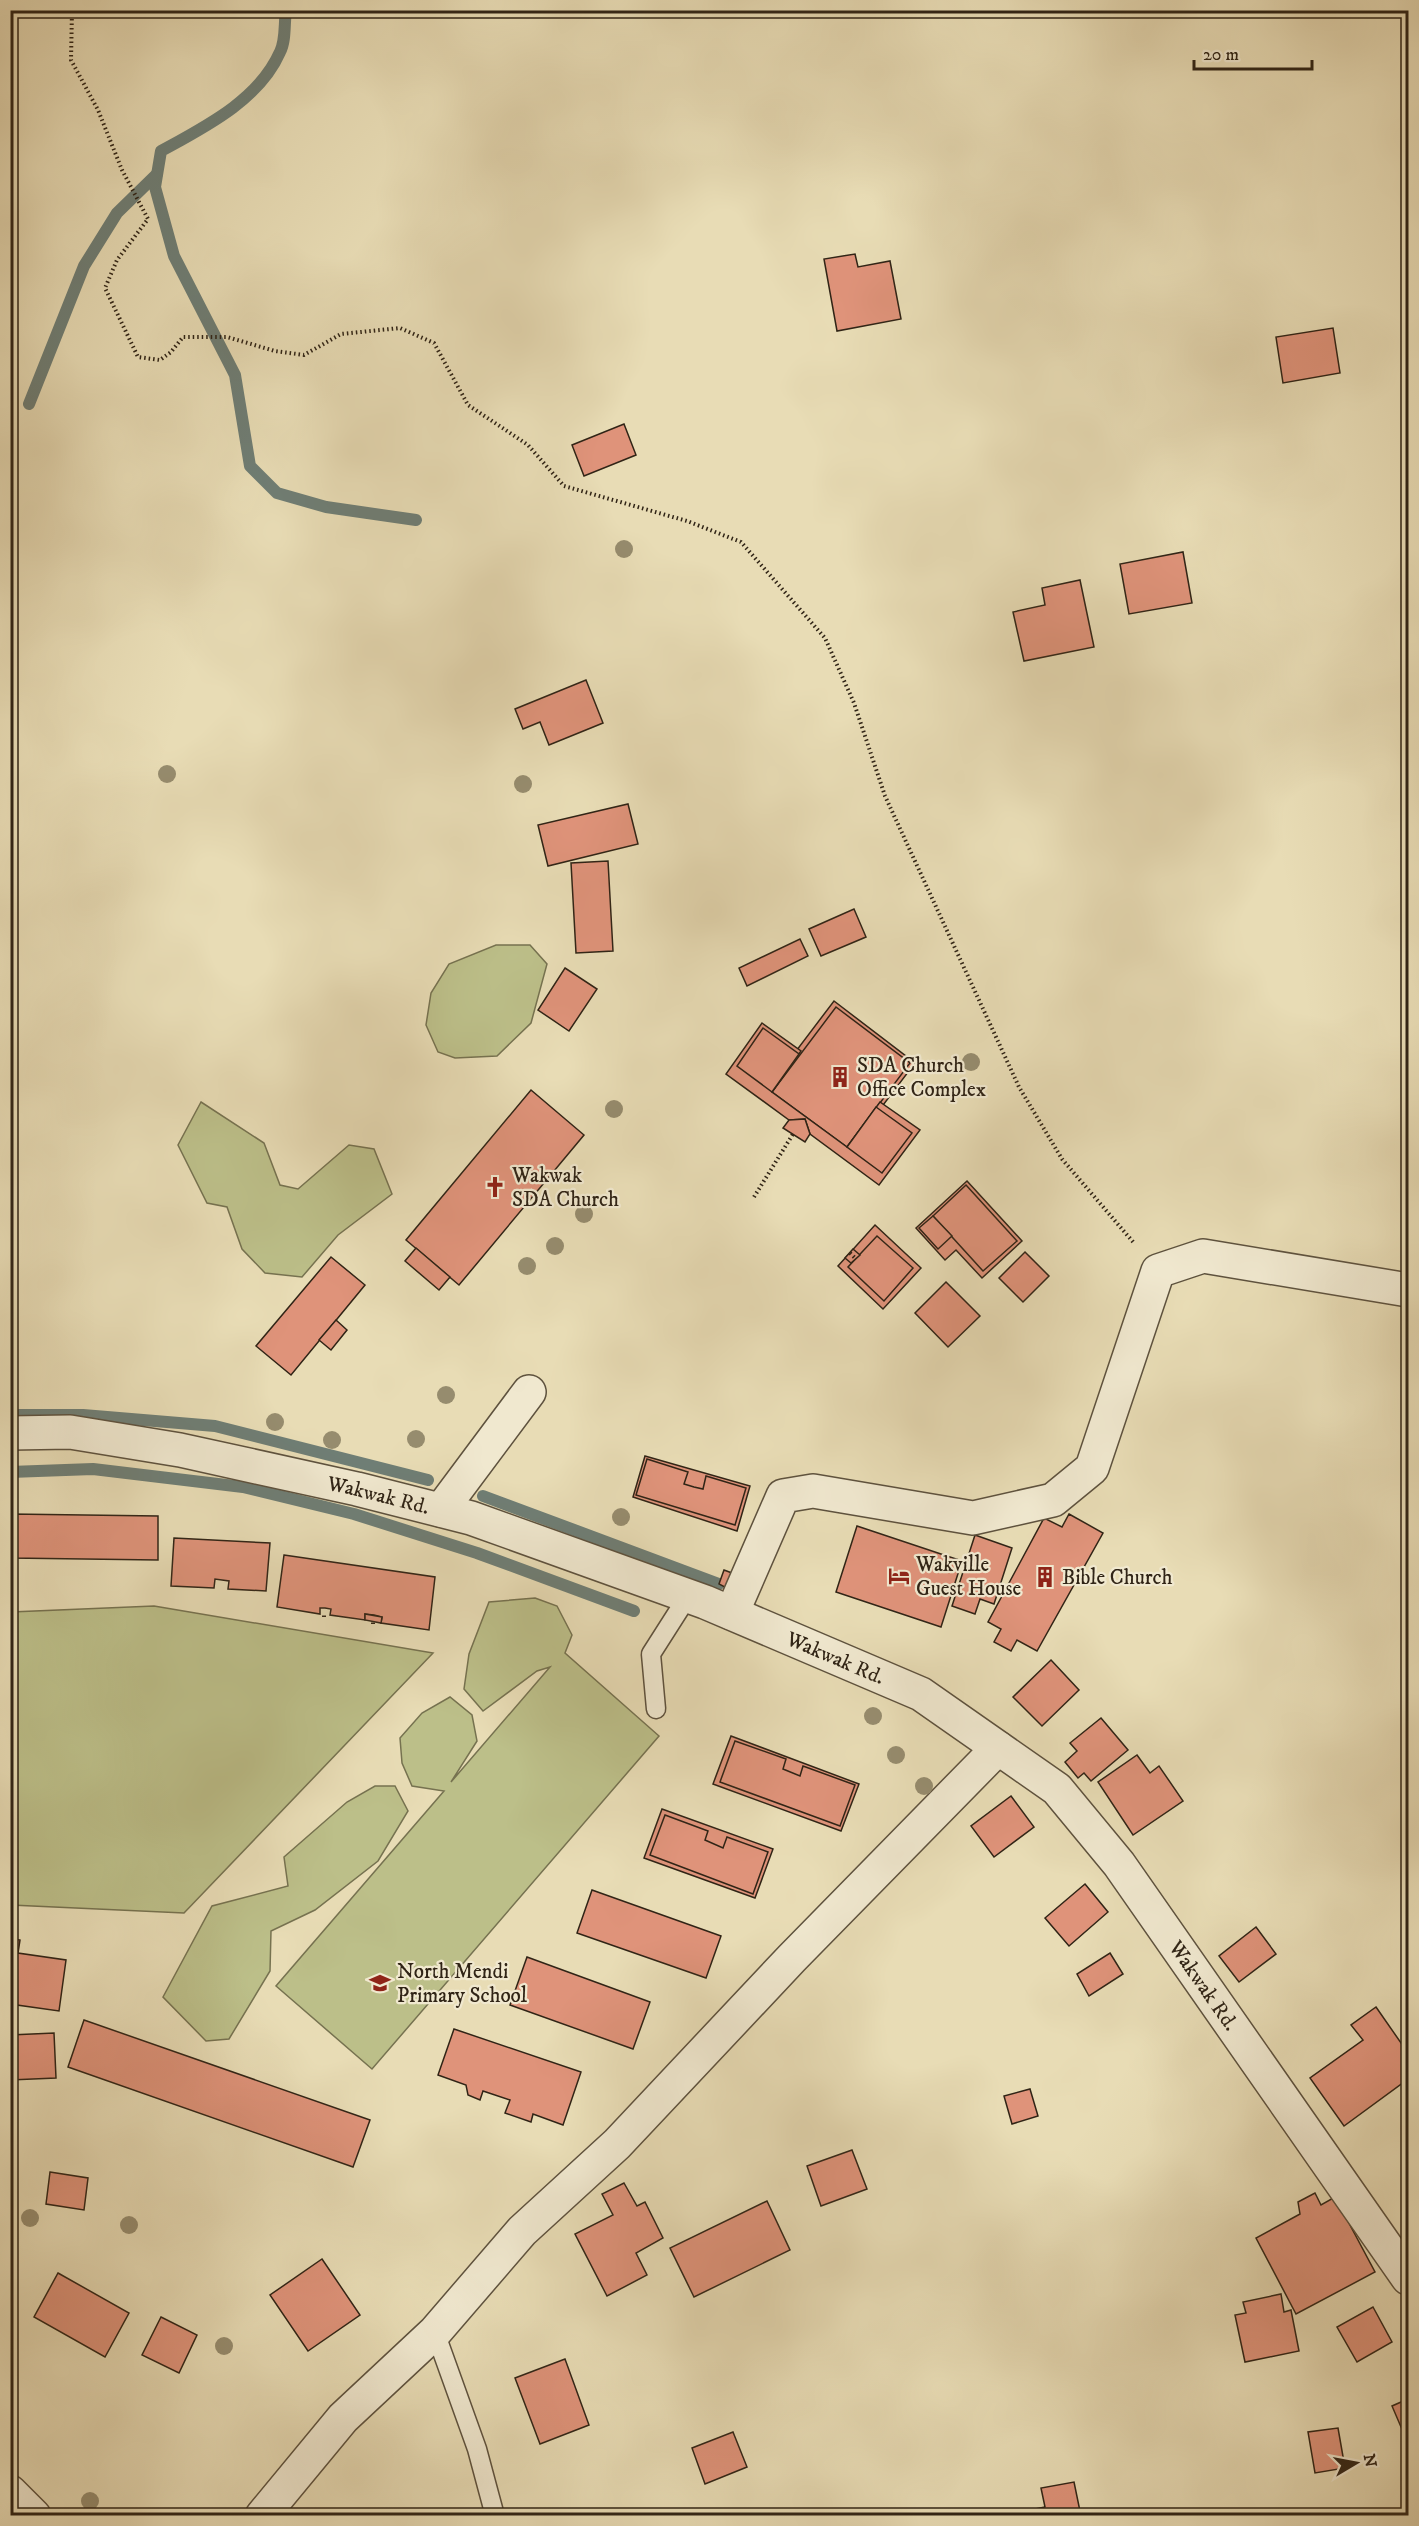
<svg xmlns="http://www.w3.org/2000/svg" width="1419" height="2526" font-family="'IM FELL DW Pica',serif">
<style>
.green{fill:#bcbf89;stroke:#767250;stroke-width:1.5}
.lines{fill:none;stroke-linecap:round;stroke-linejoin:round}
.stream{stroke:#6f7e75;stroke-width:12}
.building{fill:#df937a;stroke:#302416;stroke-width:1.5}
.lane-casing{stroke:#5e523e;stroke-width:21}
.street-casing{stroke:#5e523e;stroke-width:36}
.path{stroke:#302416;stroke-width:4;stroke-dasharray:1.5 3;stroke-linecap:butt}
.lane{stroke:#f0e8cf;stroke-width:18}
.street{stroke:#f0e8cf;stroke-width:33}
.tree{fill:#968c6e}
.labels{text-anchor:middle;stroke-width:4.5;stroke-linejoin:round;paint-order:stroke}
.poi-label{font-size:21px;fill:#302416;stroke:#f0e8cf;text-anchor:start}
.street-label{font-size:21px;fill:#302416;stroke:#f0e8cf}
</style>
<rect width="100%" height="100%" fill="#e8dcb5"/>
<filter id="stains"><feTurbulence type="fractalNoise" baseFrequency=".00333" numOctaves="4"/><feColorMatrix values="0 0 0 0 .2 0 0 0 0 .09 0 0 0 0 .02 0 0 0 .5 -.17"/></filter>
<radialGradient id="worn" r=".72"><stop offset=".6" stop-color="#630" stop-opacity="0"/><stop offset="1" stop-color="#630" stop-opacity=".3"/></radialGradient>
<!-- green -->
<g class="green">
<path d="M 496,945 L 530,945 L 547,964 L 531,1023 L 497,1056 L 455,1058 L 438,1052 L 426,1025 L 431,993 L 449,964 Z"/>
<path d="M 201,1102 L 264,1143 L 280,1185 L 298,1189 L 349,1145 L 374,1149 L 392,1194 L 338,1235 L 302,1277 L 265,1273 L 242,1249 L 227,1207 L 207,1203 L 178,1145 Z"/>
<path d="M 535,1598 L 557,1606 L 572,1635 L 565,1653 L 659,1736 L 372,2069 L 276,1986 L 444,1791 L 412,1786 L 402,1763 L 400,1738 L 422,1713 L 450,1697 L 472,1715 L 477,1741 L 451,1782 L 550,1667 L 537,1671 L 483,1711 L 464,1689 L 469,1654 L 489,1602 Z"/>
<path d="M 154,1606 L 433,1653 L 184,1913 L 11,1905 L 11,1612 Z"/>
<path d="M 375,1786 L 395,1786 L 408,1811 L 378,1861 L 315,1910 L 271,1931 L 270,1971 L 229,2039 L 206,2041 L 163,1997 L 212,1906 L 288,1886 L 284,1857 L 347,1802 Z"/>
</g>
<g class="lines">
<!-- stream -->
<g class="stream">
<path d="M 286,10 C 284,23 286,41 280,52 C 259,100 205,127 161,151 L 155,187 L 174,256 L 235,375 L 250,466 L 277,493 L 326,507 L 416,520"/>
<path d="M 29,404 L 84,266 L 117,213 L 157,174"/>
<path d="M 10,1415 L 83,1415 L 215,1426 L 428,1480"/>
<path d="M 10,1472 L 93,1469 L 243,1487 L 354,1514 L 477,1553 L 634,1611"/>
<path d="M 483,1496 L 719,1584"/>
</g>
</g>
<!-- building -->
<g class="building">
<path d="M 855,254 L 858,267 L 890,261 L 901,319 L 837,331 L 824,259 Z"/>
<path d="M 1333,328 L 1340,373 L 1283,383 L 1276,337 Z"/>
<path d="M 624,424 L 636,455 L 584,476 L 572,445 Z"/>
<path d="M 1183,552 L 1192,603 L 1129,614 L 1120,564 Z"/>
<path d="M 1080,580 L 1094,647 L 1024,661 L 1013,612 L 1045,605 L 1042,588 Z"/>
<path d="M 586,680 L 603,723 L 549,745 L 540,722 L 523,729 L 515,709 Z"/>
<path d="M 628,804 L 638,844 L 548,866 L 538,825 Z"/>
<path d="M 608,861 L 613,951 L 576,953 L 571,863 Z"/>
<path d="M 854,909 L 866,937 L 821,956 L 809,929 Z"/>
<path d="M 800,939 L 808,956 L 747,986 L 739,968 Z"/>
<path d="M 565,968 L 597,989 L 569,1031 L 538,1010 Z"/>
<path d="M 834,1001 L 915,1063 L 846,1154 L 765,1092 Z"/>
<path d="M 836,1007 L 910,1063 L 847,1147 L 772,1092 Z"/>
<path d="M 762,1023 L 801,1051 L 772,1092 L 847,1147 L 880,1102 L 920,1130 L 879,1185 L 810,1134 L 805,1119 L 789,1120 L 726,1074 Z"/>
<path d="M 763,1028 L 799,1054 L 772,1092 L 737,1066 Z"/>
<path d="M 531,1090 L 584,1135 L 459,1285 L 406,1240 Z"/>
<path d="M 876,1107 L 912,1133 L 882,1173 L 847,1147 Z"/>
<path d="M 805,1119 L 810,1134 L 805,1142 L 783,1128 L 789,1120 Z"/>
<path d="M 967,1181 L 1022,1241 L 982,1278 L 956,1250 L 945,1260 L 916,1228 Z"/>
<path d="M 966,1185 L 1017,1241 L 983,1271 L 933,1216 Z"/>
<path d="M 933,1216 L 952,1236 L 938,1249 L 919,1228 Z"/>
<path d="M 875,1225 L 921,1268 L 883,1309 L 838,1266 Z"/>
<path d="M 877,1236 L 913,1268 L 884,1301 L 848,1267 Z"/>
<path d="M 416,1248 L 450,1277 L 439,1290 L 405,1261 Z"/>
<path d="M 853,1249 L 860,1255 L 851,1263 L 845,1258 Z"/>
<path d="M 1025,1252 L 1049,1276 L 1023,1302 L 999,1278 Z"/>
<path d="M 331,1257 L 365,1285 L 291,1375 L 256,1346 Z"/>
<path d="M 946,1282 L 980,1316 L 948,1347 L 915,1313 Z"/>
<path d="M 336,1320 L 347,1330 L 331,1350 L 319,1340 Z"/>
<path d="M 645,1456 L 750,1486 L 737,1531 L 633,1497 Z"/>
<path d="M 647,1459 L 688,1472 L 684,1484 L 694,1487 L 703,1489 L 706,1476 L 746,1488 L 735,1525 L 636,1495 Z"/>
<path d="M 10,1514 L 158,1516 L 158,1560 L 10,1558 Z"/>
<path d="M 1069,1514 L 1103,1533 L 1037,1651 L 1017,1640 L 1011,1651 L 994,1642 L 1001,1629 L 988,1622 L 1044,1518 L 1062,1527 Z"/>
<path d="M 857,1526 L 962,1561 L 941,1627 L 836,1592 Z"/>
<path d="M 975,1535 L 1012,1548 L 994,1604 L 980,1599 L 975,1614 L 952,1606 Z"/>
<path d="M 174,1538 L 270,1543 L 266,1591 L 228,1589 L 229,1581 L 215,1579 L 214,1588 L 171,1586 Z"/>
<path d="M 284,1555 L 435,1577 L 429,1630 L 381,1623 L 382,1617 L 374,1615 L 365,1614 L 365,1620 L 330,1615 L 331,1609 L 325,1608 L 320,1608 L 320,1614 L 277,1607 Z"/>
<path d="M 724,1570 L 740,1576 L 734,1592 L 719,1584 Z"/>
<path d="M 365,1614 L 382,1617 L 381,1623 L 365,1620 Z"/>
<path d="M 1051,1660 L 1079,1690 L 1042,1726 L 1013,1697 Z"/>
<path d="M 1101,1718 L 1128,1750 L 1091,1781 L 1084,1773 L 1078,1778 L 1065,1762 L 1077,1751 L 1070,1743 Z"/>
<path d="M 731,1736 L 859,1784 L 841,1831 L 713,1784 Z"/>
<path d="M 735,1741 L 786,1759 L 783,1769 L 800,1776 L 803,1766 L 855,1785 L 840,1826 L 720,1782 Z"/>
<path d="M 1137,1755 L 1150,1773 L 1159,1766 L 1183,1801 L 1133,1835 L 1098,1782 Z"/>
<path d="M 1011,1796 L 1034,1827 L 994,1857 L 971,1826 Z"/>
<path d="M 662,1809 L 773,1849 L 755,1898 L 644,1858 Z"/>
<path d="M 665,1815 L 708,1831 L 705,1840 L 723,1848 L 727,1837 L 768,1852 L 753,1894 L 650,1855 Z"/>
<path d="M 1085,1884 L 1108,1912 L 1069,1946 L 1045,1918 Z"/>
<path d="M 592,1890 L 721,1936 L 706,1978 L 577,1933 Z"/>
<path d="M 1256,1927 L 1276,1954 L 1239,1982 L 1219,1956 Z"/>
<path d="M 10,1938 L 20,1940 L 18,1953 L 66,1960 L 59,2011 L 10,2004 Z"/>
<path d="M 1110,1953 L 1123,1974 L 1089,1996 L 1077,1974 Z"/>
<path d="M 527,1957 L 650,2002 L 633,2049 L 510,2005 Z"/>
<path d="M 1376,2007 L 1408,2053 L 1408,2079 L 1344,2126 L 1310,2078 L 1363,2040 L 1351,2025 Z"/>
<path d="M 84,2020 L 370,2120 L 353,2167 L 68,2067 Z"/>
<path d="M 454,2029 L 581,2072 L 563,2125 L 533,2114 L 531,2122 L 505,2113 L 510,2100 L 483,2091 L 480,2100 L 468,2095 L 466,2085 L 438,2075 Z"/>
<path d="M 54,2033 L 56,2078 L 10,2080 L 10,2035 Z"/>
<path d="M 1030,2089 L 1038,2116 L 1012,2124 L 1004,2096 Z"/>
<path d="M 852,2150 L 867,2189 L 821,2206 L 807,2166 Z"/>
<path d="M 50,2172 L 88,2178 L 84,2210 L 46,2204 Z"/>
<path d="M 624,2183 L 637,2206 L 645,2202 L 663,2238 L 636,2253 L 647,2275 L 607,2296 L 575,2234 L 613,2215 L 602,2194 Z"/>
<path d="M 1315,2193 L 1321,2205 L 1335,2197 L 1375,2272 L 1296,2314 L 1256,2238 L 1300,2214 L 1298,2202 Z"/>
<path d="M 767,2201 L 790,2250 L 694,2297 L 670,2248 Z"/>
<path d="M 322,2259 L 360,2315 L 308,2351 L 270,2295 Z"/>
<path d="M 58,2273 L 129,2313 L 105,2357 L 34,2317 Z"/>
<path d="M 1281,2294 L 1284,2312 L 1291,2310 L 1299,2351 L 1245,2362 L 1235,2315 L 1246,2313 L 1243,2302 Z"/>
<path d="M 1373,2307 L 1392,2342 L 1357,2362 L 1337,2327 Z"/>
<path d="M 161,2317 L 197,2335 L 179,2373 L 142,2355 Z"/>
<path d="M 565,2359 L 589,2425 L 540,2444 L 515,2378 Z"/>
<path d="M 1408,2399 L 1408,2440 L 1407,2441 L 1392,2406 Z"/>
<path d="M 1338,2428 L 1345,2468 L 1315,2473 L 1308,2432 Z"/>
<path d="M 733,2432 L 747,2467 L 705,2484 L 692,2448 Z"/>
<path d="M 1074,2482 L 1081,2516 L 1016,2516 L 1015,2513 L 1045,2507 L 1041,2488 Z"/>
</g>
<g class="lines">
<defs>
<g id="lane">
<path d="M 656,1709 L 651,1654 L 688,1596"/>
<path d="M 435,2332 L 477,2449 L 495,2516"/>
</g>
<g id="street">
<path id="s1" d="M 10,1433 L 70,1432 L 180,1450 L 357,1489 L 471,1518 L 705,1602 L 921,1694 L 1057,1789 L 1119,1864 L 1408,2278"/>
<path d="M 441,1510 L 529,1392"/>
<path d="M 732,1613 L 783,1496 L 813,1491 L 973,1518 L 1053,1500 L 1092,1468 L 1158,1271 L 1203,1256 L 1408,1290"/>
<path d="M 10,2492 L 34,2516"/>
<path d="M 262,2516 L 343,2418 L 435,2332 L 522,2231 L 617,2144 L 792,1958 L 998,1748"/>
</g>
</defs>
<!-- lane casing -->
<use href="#lane" class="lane-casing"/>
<!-- street casing -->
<use href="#street" class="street-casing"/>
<!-- path -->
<g class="path">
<path d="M 72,10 L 71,60 L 98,110 L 122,170 L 148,219 L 117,260 L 105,288 L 138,357 L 160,360 L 171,352 L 183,337 L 227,337 L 275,351 L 304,355 L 341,334 L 400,328 L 434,343 L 468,405 L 528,445 L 564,486 L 687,521 L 741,542 L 825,638 L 854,703 L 885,796 L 1019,1087 L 1062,1159 L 1134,1243"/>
<path d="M 754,1197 L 793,1134"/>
<path d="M 850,1253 L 856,1259"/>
<path d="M 324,1617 L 324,1614"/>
<path d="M 373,1624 L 373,1622"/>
</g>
<!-- lane -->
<use href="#lane" class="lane"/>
<!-- street -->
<use href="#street" class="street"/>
</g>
<!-- trees -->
<g class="tree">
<circle cx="624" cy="549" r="9"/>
<circle cx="167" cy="774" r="9"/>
<circle cx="523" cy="784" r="9"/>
<circle cx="971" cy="1062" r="9"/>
<circle cx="614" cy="1109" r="9"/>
<circle cx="584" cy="1214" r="9"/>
<circle cx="555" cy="1246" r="9"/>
<circle cx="527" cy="1266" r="9"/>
<circle cx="446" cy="1395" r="9"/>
<circle cx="275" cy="1422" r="9"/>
<circle cx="416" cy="1439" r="9"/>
<circle cx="332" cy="1440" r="9"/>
<circle cx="621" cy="1517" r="9"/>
<circle cx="873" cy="1716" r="9"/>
<circle cx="896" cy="1755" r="9"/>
<circle cx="924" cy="1786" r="9"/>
<circle cx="30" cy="2218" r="9"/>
<circle cx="129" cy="2225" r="9"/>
<circle cx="224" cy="2346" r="9"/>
<circle cx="90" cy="2501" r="9"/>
</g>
<!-- icons -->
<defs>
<symbol id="building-bare" viewBox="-9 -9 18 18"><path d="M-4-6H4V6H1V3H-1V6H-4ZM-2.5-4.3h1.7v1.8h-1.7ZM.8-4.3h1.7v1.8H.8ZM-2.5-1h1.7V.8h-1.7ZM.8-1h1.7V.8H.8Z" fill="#8f2418" stroke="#f0e8cf" stroke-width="2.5" paint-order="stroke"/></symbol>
<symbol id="church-bare" viewBox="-9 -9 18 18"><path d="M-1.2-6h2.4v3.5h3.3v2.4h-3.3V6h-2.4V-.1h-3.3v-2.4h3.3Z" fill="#8f2418" stroke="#f0e8cf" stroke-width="2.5" paint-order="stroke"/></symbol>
<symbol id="hotel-bare" viewBox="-9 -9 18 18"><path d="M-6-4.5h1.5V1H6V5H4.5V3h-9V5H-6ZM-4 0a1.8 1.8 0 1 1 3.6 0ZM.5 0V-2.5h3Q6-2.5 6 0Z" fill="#8f2418" stroke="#f0e8cf" stroke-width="2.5" paint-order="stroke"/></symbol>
<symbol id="school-bare" viewBox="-9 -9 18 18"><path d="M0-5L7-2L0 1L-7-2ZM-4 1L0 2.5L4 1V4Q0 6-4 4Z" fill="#8f2418" stroke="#f0e8cf" stroke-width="2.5" paint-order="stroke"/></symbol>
</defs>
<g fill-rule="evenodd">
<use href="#building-bare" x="825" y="1062" width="30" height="30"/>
<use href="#church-bare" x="480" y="1172" width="30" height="30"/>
<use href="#hotel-bare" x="884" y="1561" width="30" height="30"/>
<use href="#building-bare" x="1030" y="1562" width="30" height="30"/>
<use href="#school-bare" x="365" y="1968" width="30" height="30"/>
</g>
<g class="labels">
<!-- poi labels -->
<g class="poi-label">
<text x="857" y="1072">SDA Church<tspan x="857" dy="24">Office Complex</tspan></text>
<text x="512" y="1182">Wakwak<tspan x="512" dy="24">SDA Church</tspan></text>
<text x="916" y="1571">Wakville<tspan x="916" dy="24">Guest House</tspan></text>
<text x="1062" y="1584">Bible Church</text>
<text x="397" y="1978">North Mendi<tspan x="397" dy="24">Primary School</tspan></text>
</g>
<!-- street labels -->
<g class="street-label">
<text dy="7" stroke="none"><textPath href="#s1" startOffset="375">Wakwak Rd.</textPath></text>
<text dy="7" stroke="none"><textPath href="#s1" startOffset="861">Wakwak Rd.</textPath></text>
<text dy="7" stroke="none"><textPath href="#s1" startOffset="1365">Wakwak Rd.</textPath></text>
</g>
</g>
<!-- margin -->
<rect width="1419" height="2526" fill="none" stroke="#e8dcb5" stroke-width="36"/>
<rect x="12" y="12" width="1395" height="2502" fill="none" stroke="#302416" stroke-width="3"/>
<rect x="18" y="18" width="1383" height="2490" fill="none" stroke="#302416" stroke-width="1.5"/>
<!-- north arrow -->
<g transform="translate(1356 2463) rotate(80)" stroke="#f0e8cf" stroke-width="4.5" paint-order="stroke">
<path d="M0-4.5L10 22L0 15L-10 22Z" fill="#302416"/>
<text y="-9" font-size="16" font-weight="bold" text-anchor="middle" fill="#302416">N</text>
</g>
<!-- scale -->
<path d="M1194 60v9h118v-9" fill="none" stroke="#302416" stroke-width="3"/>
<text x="1203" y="60" font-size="18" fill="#302416" stroke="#f0e8cf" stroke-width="4.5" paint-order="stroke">20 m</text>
<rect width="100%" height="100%" filter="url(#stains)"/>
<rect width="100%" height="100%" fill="url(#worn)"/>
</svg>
